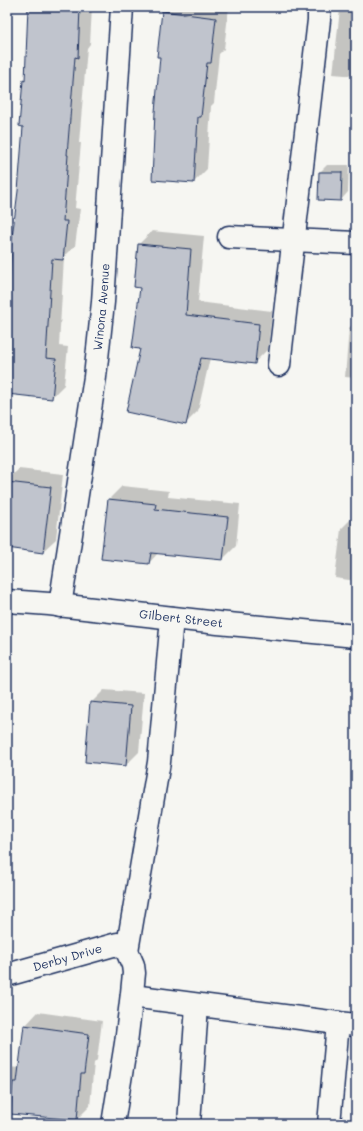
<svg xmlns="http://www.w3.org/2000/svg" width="363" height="1131" font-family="Mali,sans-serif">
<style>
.shadow{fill:#0003}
.building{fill:#c0c4cd;stroke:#1b2f5e}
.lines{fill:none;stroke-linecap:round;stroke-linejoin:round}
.minor-casing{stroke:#1b2f5e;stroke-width:25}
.minor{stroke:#f6f6f2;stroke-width:22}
.labels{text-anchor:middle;stroke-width:3.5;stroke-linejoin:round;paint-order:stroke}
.street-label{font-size:12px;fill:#1b2f5e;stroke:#f6f6f2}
</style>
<rect width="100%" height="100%" fill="#f6f6f2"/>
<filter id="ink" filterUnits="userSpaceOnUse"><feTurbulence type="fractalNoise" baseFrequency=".025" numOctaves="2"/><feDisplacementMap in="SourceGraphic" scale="8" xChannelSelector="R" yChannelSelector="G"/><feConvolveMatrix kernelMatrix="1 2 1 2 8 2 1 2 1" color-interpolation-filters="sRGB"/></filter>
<g filter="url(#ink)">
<!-- shadow -->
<g class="shadow">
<path d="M 29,7 L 92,7 L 90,44 L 87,48 L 79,143 L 81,143 L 75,208 L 80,209 L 75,246 L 64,257 L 59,346 L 68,347 L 64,385 L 52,397 L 7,393 L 7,340 L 25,126 L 24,81 L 26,78 Z"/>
<path d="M 168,7 L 229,7 L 224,49 L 219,54 L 214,103 L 211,106 L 207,169 L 194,182 L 161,56 L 163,12 Z"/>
<path d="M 341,7 L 356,7 L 356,76 L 333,74 L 340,9 Z"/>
<path d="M 327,165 L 349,165 L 348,192 L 341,200 L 319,199 L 320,172 Z"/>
<path d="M 152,231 L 204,236 L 198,302 L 272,311 L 268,349 L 254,363 L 210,358 L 198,411 L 185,424 L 141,348 L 141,287 L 135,286 L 139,244 Z"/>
<path d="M 356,321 L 356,378 L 345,377 L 349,328 Z"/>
<path d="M 19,469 L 63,474 L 56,539 L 42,552 L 7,547 L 7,480 Z"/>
<path d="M 122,486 L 169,491 L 168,497 L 240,504 L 236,546 L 223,559 L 159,552 L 149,563 L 102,558 L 109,499 Z"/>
<path d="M 354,516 L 356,516 L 356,581 L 335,578 L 341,529 Z"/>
<path d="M 104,690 L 144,693 L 139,752 L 126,765 L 91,703 Z"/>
<path d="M 38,1012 L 102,1021 L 97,1060 L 94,1063 L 90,1106 L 77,1119 L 7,1113 L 7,1067 L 20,1068 L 25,1026 Z"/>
</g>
<!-- building -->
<g class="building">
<path d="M 28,7 L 80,7 L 78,58 L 75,57 L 67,155 L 68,155 L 63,221 L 67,221 L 63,260 L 52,259 L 46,358 L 56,359 L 52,399 L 7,394 L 7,329 L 11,254 L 10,253 L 18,191 L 23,127 L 19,126 L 23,80 L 25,81 Z"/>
<path d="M 162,11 L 216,18 L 211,63 L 207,63 L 201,117 L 198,117 L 194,183 L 152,180 L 155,112 L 160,57 L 157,57 Z"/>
<path d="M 319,172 L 342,172 L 341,201 L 318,200 Z"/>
<path d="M 138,244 L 191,249 L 186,315 L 259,324 L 255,364 L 201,358 L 186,425 L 126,412 L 140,349 L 132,348 L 140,288 L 134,287 Z"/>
<path d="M 7,482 L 51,487 L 43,553 L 7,548 Z"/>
<path d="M 108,499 L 156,504 L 155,509 L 228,517 L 223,560 L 151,553 L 149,564 L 101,559 Z"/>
<path d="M 90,702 L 131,706 L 126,766 L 85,762 Z"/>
<path d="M 24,1025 L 89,1034 L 84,1074 L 81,1074 L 77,1120 L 10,1114 L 13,1082 L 17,1082 Z"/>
</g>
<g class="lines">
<defs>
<g id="minor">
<path d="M 229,237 L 356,243"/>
<path d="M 279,365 L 319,20 L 319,7"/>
<path id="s1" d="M 7,601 L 49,604 L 218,623 L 356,636"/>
<path id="s2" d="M 60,606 L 95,377 L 103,302 L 122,7"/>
<path id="s3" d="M 7,975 L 117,944 L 121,946 L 127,951"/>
<path d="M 132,996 L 338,1023"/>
<path d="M 113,1124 L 126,1043 L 132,993 L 134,973 L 133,965 L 127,951 L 159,762 L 172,618"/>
<path d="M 189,1124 L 197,1005"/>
<path d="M 329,1124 L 338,1023 L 356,1025"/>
</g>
</defs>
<!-- minor casing -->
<use href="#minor" class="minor-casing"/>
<!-- minor -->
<use href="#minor" class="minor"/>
</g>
</g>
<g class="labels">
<!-- street labels -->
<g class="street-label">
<text dy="4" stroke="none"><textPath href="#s2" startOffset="302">Winona Avenue</textPath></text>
<text dy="4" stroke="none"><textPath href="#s1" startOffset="175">Gilbert Street</textPath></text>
<text dy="4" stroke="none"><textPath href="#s3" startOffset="63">Derby Drive</textPath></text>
</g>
</g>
<!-- margin -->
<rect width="363" height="1131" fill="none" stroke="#f6f6f2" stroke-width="24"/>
<rect x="12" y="12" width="339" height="1107" fill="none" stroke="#1b2f5e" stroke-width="1.5" filter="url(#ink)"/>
</svg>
